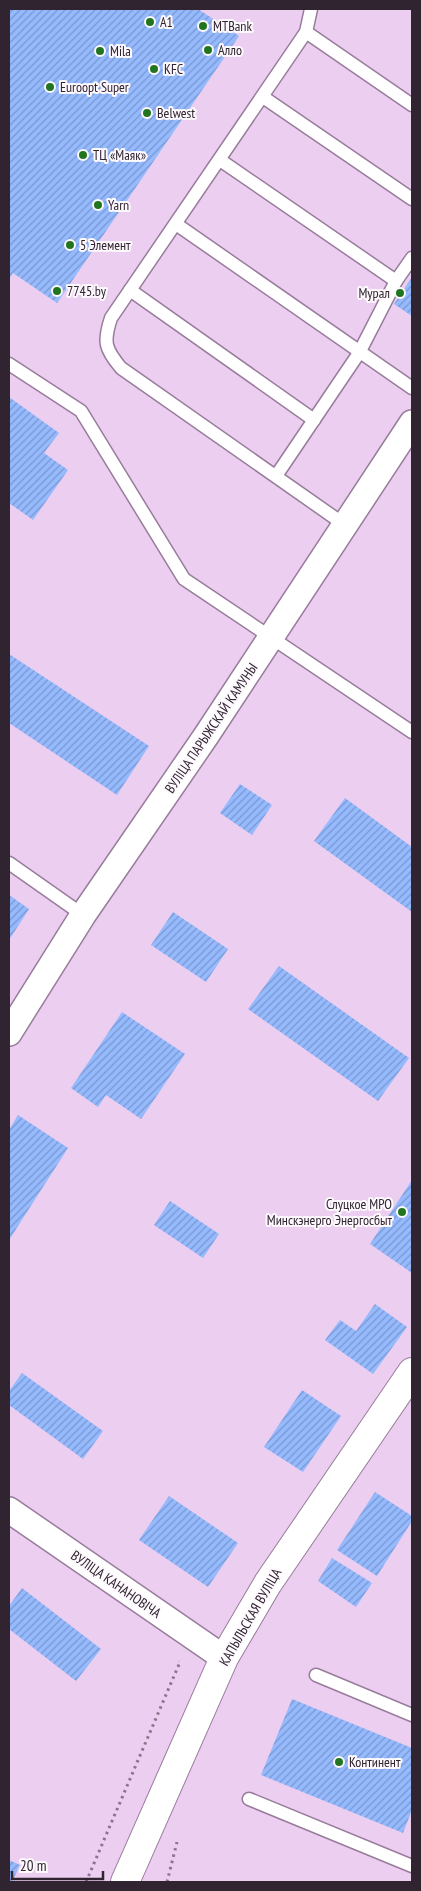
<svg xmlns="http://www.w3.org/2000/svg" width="421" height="1891" font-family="'PT Sans Narrow',sans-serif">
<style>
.building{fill:url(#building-hatch)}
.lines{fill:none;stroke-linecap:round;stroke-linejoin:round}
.lane-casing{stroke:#987c9b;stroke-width:15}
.street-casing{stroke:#987c9b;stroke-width:28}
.secondary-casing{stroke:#987c9b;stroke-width:30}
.path{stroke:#8a758c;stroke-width:3;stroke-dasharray:2.5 4;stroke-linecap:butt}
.lane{stroke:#fff;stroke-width:12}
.street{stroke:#fff;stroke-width:25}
.secondary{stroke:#fff;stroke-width:28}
.poi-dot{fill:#227520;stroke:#fdf9fd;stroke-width:2}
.labels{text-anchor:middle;stroke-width:4;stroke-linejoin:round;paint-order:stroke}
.poi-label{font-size:14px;fill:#302431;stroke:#fdf9fd;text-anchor:start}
.street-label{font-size:14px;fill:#302431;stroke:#fdf9fd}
</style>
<defs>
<pattern id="building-hatch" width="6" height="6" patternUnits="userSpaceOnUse" patternTransform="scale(1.25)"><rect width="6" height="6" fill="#95bafe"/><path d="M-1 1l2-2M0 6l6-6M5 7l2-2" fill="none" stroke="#7a97ce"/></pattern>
</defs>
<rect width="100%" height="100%" fill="#eccef0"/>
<!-- building -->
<g class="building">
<path d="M 9,9 L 198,9 L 239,36 L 57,303 L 13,273 L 9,279 Z"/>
<path d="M 412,277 L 412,316 L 394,304 Z"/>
<path d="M 9,397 L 59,433 L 44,453 L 68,470 L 33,520 L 9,503 Z"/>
<path d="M 9,654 L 149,746 L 117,795 L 9,723 Z"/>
<path d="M 240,784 L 272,805 L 252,835 L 220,813 Z"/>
<path d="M 345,798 L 412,847 L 412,912 L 314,841 Z"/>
<path d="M 9,895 L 29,909 L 9,940 Z"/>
<path d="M 173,912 L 228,949 L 206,982 L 151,945 Z"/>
<path d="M 279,966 L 409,1058 L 378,1101 L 248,1009 Z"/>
<path d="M 122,1012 L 185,1054 L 141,1119 L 106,1095 L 98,1107 L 71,1088 Z"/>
<path d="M 18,1115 L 68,1148 L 9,1240 L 9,1130 Z"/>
<path d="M 412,1180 L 412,1273 L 370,1244 Z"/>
<path d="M 170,1201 L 219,1234 L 203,1258 L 154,1225 Z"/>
<path d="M 375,1304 L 407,1327 L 373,1374 L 325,1340 L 340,1320 L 356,1331 Z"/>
<path d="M 22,1373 L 103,1431 L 83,1459 L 9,1405 L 9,1391 Z"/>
<path d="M 302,1390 L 341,1416 L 303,1472 L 264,1447 Z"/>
<path d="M 375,1492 L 412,1516 L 412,1521 L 377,1576 L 337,1550 Z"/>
<path d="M 169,1496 L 238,1543 L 208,1587 L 139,1540 Z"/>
<path d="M 332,1558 L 372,1583 L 356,1607 L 318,1581 Z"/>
<path d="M 22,1588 L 101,1649 L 76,1681 L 9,1629 L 9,1606 Z"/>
<path d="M 292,1699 L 412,1748 L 412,1810 L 403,1833 L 261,1775 Z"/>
<path d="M 9,1860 L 20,1865 L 12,1882 L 9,1882 Z"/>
</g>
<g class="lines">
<defs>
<g id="lane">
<path d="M 306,32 L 311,9"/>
<path d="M 263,97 L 412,199"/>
<path d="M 220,160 L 396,281"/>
<path d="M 176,224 L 412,388"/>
<path d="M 130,290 L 314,420"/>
<path d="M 9,364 L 81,411 L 184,579 L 412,732"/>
<path d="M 276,476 L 359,353 L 396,281 L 412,258"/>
<path d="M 345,525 L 121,368 C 105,349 103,342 111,318 L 306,32 L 412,105"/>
<path d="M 9,863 L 83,915"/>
<path d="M 316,1675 L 412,1715"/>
<path d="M 249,1799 L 412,1866"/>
</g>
<g id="street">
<path d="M 9,1033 L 83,915 L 206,736 L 412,423"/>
<path d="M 9,1510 L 224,1658"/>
</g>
<path id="secondary" d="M 125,1882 L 224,1658 L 268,1583 L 412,1372"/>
</defs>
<!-- lane casing -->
<use href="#lane" class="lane-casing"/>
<!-- street casing -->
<use href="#street" class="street-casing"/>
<!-- secondary casing -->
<use href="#secondary" class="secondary-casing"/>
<!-- path -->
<g class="path">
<path d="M 86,1882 L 180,1662 L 179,1661"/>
<path d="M 167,1882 L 177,1842"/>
</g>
<!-- lane -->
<use href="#lane" class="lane"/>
<!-- street -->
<use href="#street" class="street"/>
<!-- secondary -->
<use href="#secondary" class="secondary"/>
</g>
<!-- markers -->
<g class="poi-dot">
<circle cx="150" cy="22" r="5"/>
<circle cx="203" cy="26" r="5"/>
<circle cx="208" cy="50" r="5"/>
<circle cx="100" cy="51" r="5"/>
<circle cx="154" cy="69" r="5"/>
<circle cx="50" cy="87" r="5"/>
<circle cx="147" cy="113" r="5"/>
<circle cx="83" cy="155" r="5"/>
<circle cx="98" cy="205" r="5"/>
<circle cx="70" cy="245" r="5"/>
<circle cx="57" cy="291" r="5"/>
<circle cx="400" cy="293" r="5"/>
<circle cx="402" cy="1212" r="5"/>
<circle cx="339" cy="1762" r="5"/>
</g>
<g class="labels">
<!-- poi labels -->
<g class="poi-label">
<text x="160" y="27">A1</text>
<text x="213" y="31">MTBank</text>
<text x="218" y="55">Алло</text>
<text x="110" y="56">Mila</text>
<text x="164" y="74">KFC</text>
<text x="60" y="92">Euroopt Super</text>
<text x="157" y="118">Belwest</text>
<text x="93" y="160">ТЦ «Маяк»</text>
<text x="108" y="210">Yarn</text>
<text x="80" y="250">5 Элемент</text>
<text x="67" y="296">7745.by</text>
<text x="390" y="298" text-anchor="end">Мурал</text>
<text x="392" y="1209" text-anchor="end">Слуцкое МРО<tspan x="392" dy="16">Минскэнерго Энергосбыт</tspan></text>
<text x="349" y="1767">Континент</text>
</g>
<!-- street labels -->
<g class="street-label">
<text transform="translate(211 728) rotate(-56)" y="5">ВУЛІЦА ПАРЫЖСКАЙ КАМУНЫ</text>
<text transform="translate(116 1584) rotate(35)" y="5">ВУЛІЦА КАНАНОВІЧА</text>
<text transform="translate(250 1617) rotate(-60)" y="5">КАПЫЛЬСКАЯ ВУЛІЦА</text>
</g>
</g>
<!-- border -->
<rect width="421" height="1891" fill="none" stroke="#302431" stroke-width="20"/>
<!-- scale -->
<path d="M12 1871v8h91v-8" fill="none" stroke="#302431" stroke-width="2.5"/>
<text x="20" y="1871" font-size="15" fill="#302431" stroke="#fdf9fd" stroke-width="4" paint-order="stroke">20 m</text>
</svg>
